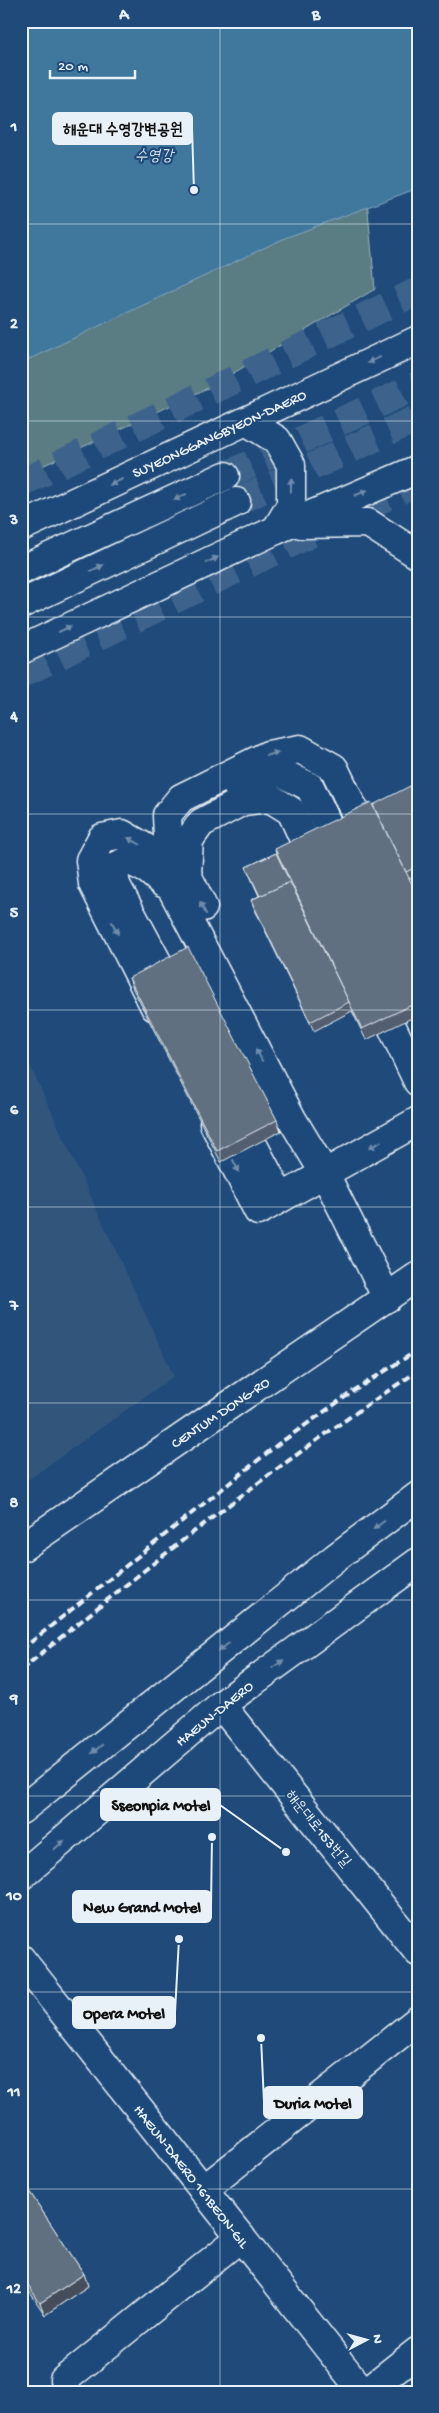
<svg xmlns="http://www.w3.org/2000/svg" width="439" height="2413" font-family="'Gochi Hand','Poor Story',sans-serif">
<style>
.built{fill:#33557c}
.green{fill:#5a7d83;stroke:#a1b7be}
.water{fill:#40779c;stroke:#83a8c1}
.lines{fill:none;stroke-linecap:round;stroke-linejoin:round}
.major-tunnel{stroke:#3d638d;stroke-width:28;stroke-dasharray:28 14;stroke-linecap:butt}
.highway-tunnel{stroke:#3d638d;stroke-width:28;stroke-dasharray:28 14;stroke-linecap:butt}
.minor-casing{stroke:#e8f1f8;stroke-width:31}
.major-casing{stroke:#e8f1f8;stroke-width:31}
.minor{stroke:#1f4a7a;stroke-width:28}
.major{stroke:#1f4a7a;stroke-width:28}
.rail{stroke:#e8f1f8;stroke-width:4;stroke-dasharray:8 4;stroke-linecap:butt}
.wall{fill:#535f6f;stroke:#e8f1f8}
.shaded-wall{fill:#444e5a;stroke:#e8f1f8}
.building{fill:#616f81;stroke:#e8f1f8}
.oneway{fill:#6f8dac}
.grid{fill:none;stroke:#e8f1f8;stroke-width:1;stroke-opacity:0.55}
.labels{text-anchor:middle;stroke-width:4.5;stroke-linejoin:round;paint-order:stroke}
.street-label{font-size:15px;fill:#e8f1f8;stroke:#1f4a7a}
.water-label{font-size:16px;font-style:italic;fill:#cfdfea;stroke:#1f4a7a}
.leader{fill:none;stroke:#e8f1f8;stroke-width:2}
.callout-dot{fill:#e8f1f8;stroke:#1f4a7a;stroke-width:2}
.callout{fill:#e8f1f8;stroke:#e8f1f8;stroke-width:2}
.callout-label{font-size:16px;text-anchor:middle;font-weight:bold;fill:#111}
.neatline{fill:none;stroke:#e8f1f8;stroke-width:2}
.grid-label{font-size:16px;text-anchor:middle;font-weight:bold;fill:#e8f1f8}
</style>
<rect width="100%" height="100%" fill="#1f4a7a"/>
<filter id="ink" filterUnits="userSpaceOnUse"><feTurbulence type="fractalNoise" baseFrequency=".02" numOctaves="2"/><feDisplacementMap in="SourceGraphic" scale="10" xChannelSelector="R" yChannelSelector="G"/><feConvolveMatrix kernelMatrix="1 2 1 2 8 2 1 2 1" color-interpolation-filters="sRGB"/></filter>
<g filter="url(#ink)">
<!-- built -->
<path class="built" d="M 21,1046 L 174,1376 L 21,1485 Z"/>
<!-- green -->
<path class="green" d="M 21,21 L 351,21 L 375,289 L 210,387 L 21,476 Z"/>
<!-- water -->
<path class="water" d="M 21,21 L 418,21 L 418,188 L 285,238 L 21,363 Z"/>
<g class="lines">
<!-- major-tunnel -->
<g class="major-tunnel">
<path d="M 225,476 L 418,385"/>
<path d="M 236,502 L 418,418"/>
</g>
<!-- highway-tunnel -->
<g class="highway-tunnel">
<path d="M 21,483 L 418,291"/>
<path d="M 21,674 L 409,486"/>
</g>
<defs>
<g id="minor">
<path d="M 237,786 L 251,779 L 280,772 L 310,787 L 343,857"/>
<path d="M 187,874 L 189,840 L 201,823 L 243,801 L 270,798 L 291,811 L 318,870"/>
<path d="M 163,883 L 148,870 L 128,860 L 113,868 L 116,885 L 175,995"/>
<path d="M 203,907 L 168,836 L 167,815 L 181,798 L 268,755 L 300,749 L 334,768 L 370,843"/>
<path d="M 376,993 L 418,1082"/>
<path d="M 155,1007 L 93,884 L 90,860 L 102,838 L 122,834 L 146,848 L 173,891 L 292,1119 L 325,1174 L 387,1298"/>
<path d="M 236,1113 L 281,1198"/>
<path d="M 214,1124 L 258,1211 L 418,1121"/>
<path d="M 21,1548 L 418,1276"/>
<path d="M 221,1705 L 418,1952"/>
<path d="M 203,2190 L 418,2020"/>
<path d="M 64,2380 L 241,2237"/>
<path d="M 366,2392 L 418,2351"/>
</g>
<g id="major">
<path d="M 246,421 L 277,440 L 291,465 L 291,505 L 276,530"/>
<path d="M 301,524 L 368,523 L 418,555"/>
<path d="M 21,527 L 418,340"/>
<path d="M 21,570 L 225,476"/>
<path d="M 21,604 L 236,502"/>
<path d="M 21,650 L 276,530 L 418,469"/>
<path d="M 21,1810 L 335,1558 L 418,1496"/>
<path d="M 21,1876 L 221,1705 L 418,1562"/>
<path d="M 21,1959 L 363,2392"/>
</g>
</defs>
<!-- minor casing -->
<use href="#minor" class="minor-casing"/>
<!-- major casing -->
<use href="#major" class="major-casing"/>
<!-- minor -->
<use href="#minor" class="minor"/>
<!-- major -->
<use href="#major" class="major"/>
<!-- rail -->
<g class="rail">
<path d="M 21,1650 L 277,1445 L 355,1390 L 418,1350"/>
<path d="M 21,1670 C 149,1565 279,1462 418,1371"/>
</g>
</g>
<!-- wall -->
<g class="wall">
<path d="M 418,791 L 418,874 L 409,879 L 418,896 L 418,1015 L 366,1040 L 352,1011 L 314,1031 L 255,910 L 251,900 L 259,896 L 246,867 L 276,853 L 275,849 L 373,805 Z"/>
<path d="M 129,978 L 277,1120 L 281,1131 L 221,1162 L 133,989 Z"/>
<path d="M 21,2179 L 84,2274 L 88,2286 L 45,2315 L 21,2279 Z"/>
</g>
<!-- shaded-wall -->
<path class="shaded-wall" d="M 84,2274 L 88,2286 L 45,2315 L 40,2303 Z"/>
<!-- building -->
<g class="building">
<path d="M 414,784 L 418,791 L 418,866 L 406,872 L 373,805 Z"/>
<path d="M 371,802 L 418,896 L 418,1002 L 362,1029 L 275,849 Z"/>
<path d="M 276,853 L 290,882 L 260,896 L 246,867 Z"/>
<path d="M 290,882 L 349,1002 L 310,1022 L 251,900 Z"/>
<path d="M 188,947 L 277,1120 L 217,1151 L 129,978 Z"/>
<path d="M 21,2179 L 84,2274 L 40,2303 L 21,2274 Z"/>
<path d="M 196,2390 L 196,2392 L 121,2392 L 121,2391 Z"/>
</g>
<!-- one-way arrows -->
<defs><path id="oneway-solid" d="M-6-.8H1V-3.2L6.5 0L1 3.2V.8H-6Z" transform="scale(1.25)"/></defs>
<g class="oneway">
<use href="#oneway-solid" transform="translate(374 360) rotate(155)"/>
<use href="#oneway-solid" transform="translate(116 482) rotate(155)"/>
<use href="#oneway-solid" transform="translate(291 485) rotate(-89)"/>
<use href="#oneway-solid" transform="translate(361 493) rotate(-23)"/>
<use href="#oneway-solid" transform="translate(180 497) rotate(155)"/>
<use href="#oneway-solid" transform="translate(212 560) rotate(-25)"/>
<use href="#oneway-solid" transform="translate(97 568) rotate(-25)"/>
<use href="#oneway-solid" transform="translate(65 629) rotate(-25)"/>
<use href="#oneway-solid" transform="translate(272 754) rotate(-15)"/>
<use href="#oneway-solid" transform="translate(134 841) rotate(-151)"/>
<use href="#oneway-solid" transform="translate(203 908) rotate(-117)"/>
<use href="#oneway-solid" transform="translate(115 928) rotate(63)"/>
<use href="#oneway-solid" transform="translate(259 1055) rotate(-118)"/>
<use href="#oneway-solid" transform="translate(375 1145) rotate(151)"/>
<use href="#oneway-solid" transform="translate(236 1166) rotate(63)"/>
<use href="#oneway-solid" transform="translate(379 1525) rotate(143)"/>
<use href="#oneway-solid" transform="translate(224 1647) rotate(141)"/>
<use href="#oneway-solid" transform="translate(278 1664) rotate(-36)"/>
<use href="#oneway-solid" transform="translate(97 1749) rotate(141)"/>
<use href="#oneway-solid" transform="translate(59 1845) rotate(-41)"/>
</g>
</g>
<!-- grid -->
<path class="grid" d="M 220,21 L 220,2392M 21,224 L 418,224M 21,421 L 418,421M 21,617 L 418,617M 21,814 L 418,814M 21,1010 L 418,1010M 21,1207 L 418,1207M 21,1403 L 418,1403M 21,1600 L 418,1600M 21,1796 L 418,1796M 21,1992 L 418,1992M 21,2189 L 418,2189"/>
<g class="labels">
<!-- street labels -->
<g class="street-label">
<text transform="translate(219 433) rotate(-25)" y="5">SUYEONGGANGBYEON-DAERO</text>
<text transform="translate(220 1412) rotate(-34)" y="5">CENTUM DONG-RO</text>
<text transform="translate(214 1713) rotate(-39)" y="5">HAEUN-DAERO</text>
<text transform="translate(319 1828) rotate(51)" y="5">해운대로153번길</text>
<text transform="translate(192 2176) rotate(52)" y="5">HAEUN-DAERO 161BEON-GIL</text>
</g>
<!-- water labels -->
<g class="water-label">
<text x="154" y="160">수영강</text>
</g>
</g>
<!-- callouts -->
<path class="leader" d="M194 190L192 128M286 1852L220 1805M212 1837L211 1906M179 1939L175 2012M261 2038L264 2102"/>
<g class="callout-dot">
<circle cx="194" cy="190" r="5"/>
<circle cx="286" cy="1852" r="5"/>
<circle cx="212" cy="1837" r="5"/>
<circle cx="179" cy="1939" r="5"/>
<circle cx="261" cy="2038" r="5"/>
</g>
<g class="callout">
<rect x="53" y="113" width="139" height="31" rx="5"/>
<rect x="101" y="1789" width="119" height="31" rx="5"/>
<rect x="73" y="1891" width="138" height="31" rx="5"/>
<rect x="73" y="1997" width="102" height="31" rx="5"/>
<rect x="264" y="2087" width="98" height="31" rx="5"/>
</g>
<g class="callout-label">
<text x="123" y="134">해운대 수영강변공원</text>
<text x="161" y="1810">Sseonpia Motel</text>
<text x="142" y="1912">New Grand Motel</text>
<text x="124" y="2018">Opera Motel</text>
<text x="313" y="2108">Duria Motel</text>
</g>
<!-- margin -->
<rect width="439" height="2413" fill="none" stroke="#1f4a7a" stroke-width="55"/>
<!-- north arrow -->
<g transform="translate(366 2340) rotate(84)" stroke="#1f4a7a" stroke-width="4" paint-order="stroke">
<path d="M0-4L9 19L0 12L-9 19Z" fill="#e8f1f8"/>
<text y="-8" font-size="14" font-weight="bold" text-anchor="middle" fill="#e8f1f8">N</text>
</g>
<!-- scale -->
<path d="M50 70v8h85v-8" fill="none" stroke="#e8f1f8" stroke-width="2.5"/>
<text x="58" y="70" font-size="15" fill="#e8f1f8" stroke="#1f4a7a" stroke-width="4" paint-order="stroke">20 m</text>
<rect x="28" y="28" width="384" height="2358" class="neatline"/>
<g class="grid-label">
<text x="124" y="19">A</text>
<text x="316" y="19">B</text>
<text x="14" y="131">1</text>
<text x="14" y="328">2</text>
<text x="14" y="524">3</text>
<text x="14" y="721">4</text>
<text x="14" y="917">5</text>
<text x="14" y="1114">6</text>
<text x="14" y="1310">7</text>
<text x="14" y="1507">8</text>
<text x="14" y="1703">9</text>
<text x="14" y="1900">10</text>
<text x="14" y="2096">11</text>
<text x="14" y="2293">12</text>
</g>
</svg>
